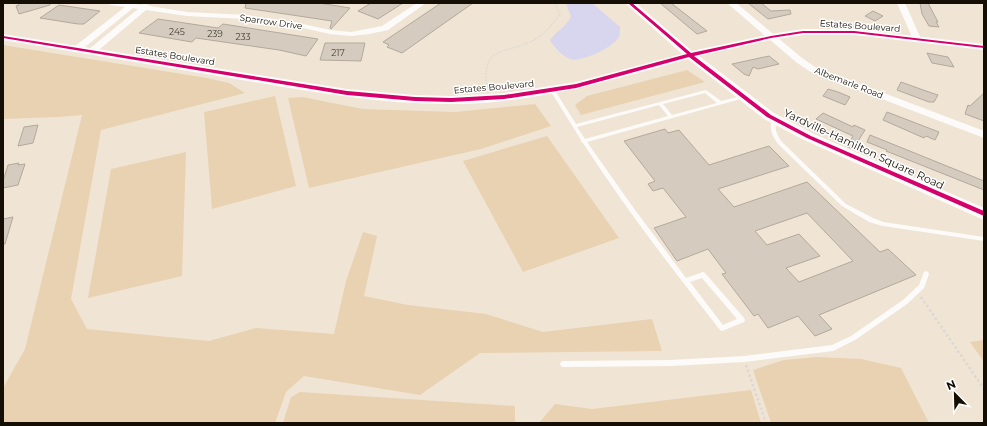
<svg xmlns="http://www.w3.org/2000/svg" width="987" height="426" font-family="Montserrat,sans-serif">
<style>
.green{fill:#e8d2b2}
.water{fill:#d7d6ee}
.building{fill:#d5ccbf;stroke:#b2a99c;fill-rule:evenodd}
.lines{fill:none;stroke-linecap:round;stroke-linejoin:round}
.path-far1{stroke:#dcd8d3;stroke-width:1.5;stroke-dasharray:1.5 1.5;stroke-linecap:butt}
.path{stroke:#dcd8d3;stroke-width:2.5;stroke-dasharray:2.5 2.5;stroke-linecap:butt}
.lane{fill:#fdfbf9;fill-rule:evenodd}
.street{fill:#fdfbf9;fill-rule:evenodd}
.secondary{fill:#fdfbf9;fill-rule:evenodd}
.cycleway-casing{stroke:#fff;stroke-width:2}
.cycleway{fill:#d6006c;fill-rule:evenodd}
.labels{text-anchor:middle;stroke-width:3;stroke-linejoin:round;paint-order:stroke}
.far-street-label{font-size:9px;fill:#150e04;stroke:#fff}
.number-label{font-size:9px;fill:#463e34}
.street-label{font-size:11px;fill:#150e04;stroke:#fff}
</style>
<rect width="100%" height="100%" fill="#f0e5d5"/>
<!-- green -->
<g class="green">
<path d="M 3,45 L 207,78 L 229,83 L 245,93 L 101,130 L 71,299 L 87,329 L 209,341 L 256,328 L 334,334 L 346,281 L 363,232 L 377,236 L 364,296 L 408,305 L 486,314 L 543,332 L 652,319 L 662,351 L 480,353 L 420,395 L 304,376 L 286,392 L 275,423 L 3,423 L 3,388 L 25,349 L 82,115 L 58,117 L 3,119 Z"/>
<path d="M 687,70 L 705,82 L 581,115 L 575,105 L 587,96 Z"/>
<path d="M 275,96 L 296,186 L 212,209 L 204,112 Z"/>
<path d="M 302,97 L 363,109 L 455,112 L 535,104 L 551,126 L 481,149 L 309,188 L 288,98 Z"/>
<path d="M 547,136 L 619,238 L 523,272 L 463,161 Z"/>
<path d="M 186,152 L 182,276 L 88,298 L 111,169 Z"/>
<path d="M 984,340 L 984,362 L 970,342 Z"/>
<path d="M 817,357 L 861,359 L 901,368 L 929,423 L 771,423 L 753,370 L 784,360 Z"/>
<path d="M 751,390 L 761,423 L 539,423 L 555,404 L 592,409 Z"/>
<path d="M 300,392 L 515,406 L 515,423 L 283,423 L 291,397 Z"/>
</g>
<!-- water -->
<path class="water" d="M 566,3 L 592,3 L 620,27 C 620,30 620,34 619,37 C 614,47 581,63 570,59 C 562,56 554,47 550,40 C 557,30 564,29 571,17 Z"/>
<!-- building -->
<g class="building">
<path d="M 17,3 L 50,3 L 50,5 L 19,14 L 16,6 L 19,5 Z"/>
<path d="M 246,3 L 319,3 L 350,8 L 331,29 L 330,28 L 332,21 L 245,8 Z"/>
<path d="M 371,3 L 403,3 L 378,19 L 358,11 Z"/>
<path d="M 441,3 L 473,3 L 402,53 L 387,47 L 389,45 L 383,42 Z"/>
<path d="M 660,3 L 671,3 L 707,31 L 697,34 Z"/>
<path d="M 748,3 L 761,3 L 771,11 L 790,10 L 791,14 L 768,19 Z"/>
<path d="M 920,3 L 928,3 L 938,22 L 936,22 L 939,27 L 929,26 L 922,14 Z"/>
<path d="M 59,5 L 100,11 L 84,24 L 78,24 L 40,18 Z"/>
<path d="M 873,11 L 883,16 L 875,21 L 865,16 Z"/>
<path d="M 158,19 L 218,28 L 223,24 L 318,39 L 306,56 L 279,50 L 196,38 L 192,42 L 139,33 Z"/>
<path d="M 325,43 L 365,43 L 361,61 L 320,60 Z"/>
<path d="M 927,53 L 948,57 L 954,67 L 932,63 Z"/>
<path d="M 769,56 L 779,64 L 758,69 L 753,67 L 749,76 L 744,74 L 732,64 Z"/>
<path d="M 901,82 L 926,91 L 938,95 L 934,102 L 929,102 L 897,90 Z"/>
<path d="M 828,89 L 838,92 L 850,97 L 845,105 L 823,96 Z"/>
<path d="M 984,93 L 984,121 L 965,114 L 968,105 L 970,106 Z"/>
<path d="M 887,112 L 939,132 L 935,140 L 926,136 L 924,138 L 883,120 Z"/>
<path d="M 823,113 L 853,127 L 854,125 L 865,130 L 853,149 L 847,147 L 853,136 L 816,119 Z"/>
<path d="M 38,125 L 33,143 L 18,146 L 24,127 Z"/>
<path d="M 665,129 L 668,133 L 679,130 L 709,165 L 769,146 L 789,166 L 718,189 L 734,207 L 807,182 L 880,252 L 888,249 L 916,275 L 819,315 L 832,329 L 815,336 L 798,316 L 768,328 L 758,314 L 754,316 L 722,274 L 726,273 L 708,249 L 677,261 L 654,228 L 686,217 L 663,188 L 653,191 L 648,184 L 655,181 L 624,141 ZM 807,213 L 853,261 L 799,282 L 786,268 L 820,256 L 799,234 L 767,245 L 755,231 Z"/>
<path d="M 870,135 L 984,181 L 984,190 L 886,151 L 887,150 L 867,142 Z"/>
<path d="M 19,163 L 18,165 L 25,164 L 18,185 L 3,188 L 3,181 L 8,165 Z"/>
<path d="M 13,217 L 5,244 L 3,244 L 3,219 Z"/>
</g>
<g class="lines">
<!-- path-far1 -->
<path class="path-far1" d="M 487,90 C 481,43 504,56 534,40 C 544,35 554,23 560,14 L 555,3"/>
<!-- path -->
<g class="path">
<path d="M 921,297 L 984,389"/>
<path d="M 746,365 L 766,423"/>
</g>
<!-- lane -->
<g class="lane">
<path d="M 550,89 L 554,89 L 576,124 L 706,90 L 721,101 L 742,96 L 744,96 L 744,98 L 587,142 L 635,210 L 686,278 L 703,272 L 705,273 L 744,318 L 745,320 L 744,322 L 722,331 L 720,330 C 672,269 625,208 583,143 L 581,142 L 581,140 L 550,90 ZM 705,93 L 717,103 L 672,115 L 663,104 ZM 659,105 L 668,116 L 585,139 L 577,127 ZM 702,278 L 737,319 L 723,325 L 690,282 Z"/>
<path d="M 775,117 L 777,119 C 774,128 776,134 782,142 L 846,204 L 873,218 L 883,222 L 984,237 L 984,241 L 883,226 L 869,222 L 842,206 L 778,144 C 772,135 768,128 773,118 Z"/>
<path d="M 926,271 L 928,272 L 929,274 L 924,288 L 907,304 L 855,340 L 833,351 L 744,362 L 671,366 L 563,367 L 561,366 L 560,364 L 561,362 L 563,361 L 671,360 L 744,356 L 832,345 L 851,336 L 903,300 L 919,285 L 924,272 Z"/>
</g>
<!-- street -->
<g class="street">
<path d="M 107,3 L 139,3 L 138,5 L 146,4 L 150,6 L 187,12 L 246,15 L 294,22 L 330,30 L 351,32 L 382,26 L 417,3 L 426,3 L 388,30 L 369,34 L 351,36 L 330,34 L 294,26 L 246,19 L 187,16 L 146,10 L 94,54 L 88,54 L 87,52 L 88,50 L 138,9 L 133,8 L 80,51 L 74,51 L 73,49 L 74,47 L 125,7 L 111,5 Z"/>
<path d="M 727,3 L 736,3 L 802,58 L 815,67 L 984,131 L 984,138 L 809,71 L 796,62 Z"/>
<path d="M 897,3 L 905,3 L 921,39 L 920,41 L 914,41 L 913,39 Z"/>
</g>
<!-- secondary -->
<path class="secondary" d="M 625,3 L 636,3 L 692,51 L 771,34 L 803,29 L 854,29 L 984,44 L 984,50 L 854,35 L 803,35 L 771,40 L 699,56 L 774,113 L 814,134 L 984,208 L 984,220 L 804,140 L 764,119 L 688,59 C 627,76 567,94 504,101 C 418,111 332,95 248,81 C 166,67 85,54 3,40 L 3,34 L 347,89 L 415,95 L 451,96 L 504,93 L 576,82 L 682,54 Z"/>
<defs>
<path id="cycleway" d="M 628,3 L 632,3 L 691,53 L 771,36 L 803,31 L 854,31 L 984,46 L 984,48 L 854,33 L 803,33 L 771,38 L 694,56 L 771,115 L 811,136 L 984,211 L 984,216 L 807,138 L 767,117 L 689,57 L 576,88 L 504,99 L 451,102 L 415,101 L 347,95 L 3,38 L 3,36 L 347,91 L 415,97 L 451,98 L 504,95 L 576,84 L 687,54 Z"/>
</defs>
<!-- cycleway casing -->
<use href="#cycleway" class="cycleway-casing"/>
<!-- cycleway -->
<use href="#cycleway" class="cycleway"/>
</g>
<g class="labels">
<!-- far-street labels -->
<g class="far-street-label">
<text transform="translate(271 22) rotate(8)" y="3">Sparrow Drive</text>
<text transform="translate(860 26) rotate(4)" y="3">Estates Boulevard</text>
<text transform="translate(175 56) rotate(9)" y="3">Estates Boulevard</text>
<text transform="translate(849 83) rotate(21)" y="3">Albemarle Road</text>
<text transform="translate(494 87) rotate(-5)" y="3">Estates Boulevard</text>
</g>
<!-- number labels -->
<g class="number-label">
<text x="177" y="35">245</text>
<text x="215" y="37">239</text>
<text x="243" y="40">233</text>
<text x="338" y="56">217</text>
</g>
<!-- street labels -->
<g class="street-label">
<text transform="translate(864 149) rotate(25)" y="4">Yardville-Hamilton Square Road</text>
</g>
</g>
<!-- border -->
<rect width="987" height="426" fill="none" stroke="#150e04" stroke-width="8"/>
<!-- north arrow -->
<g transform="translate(955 394) rotate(337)" stroke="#ffffff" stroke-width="3" paint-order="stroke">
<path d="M0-3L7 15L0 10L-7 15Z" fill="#150e04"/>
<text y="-6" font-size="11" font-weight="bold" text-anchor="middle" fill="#150e04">N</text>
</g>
</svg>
